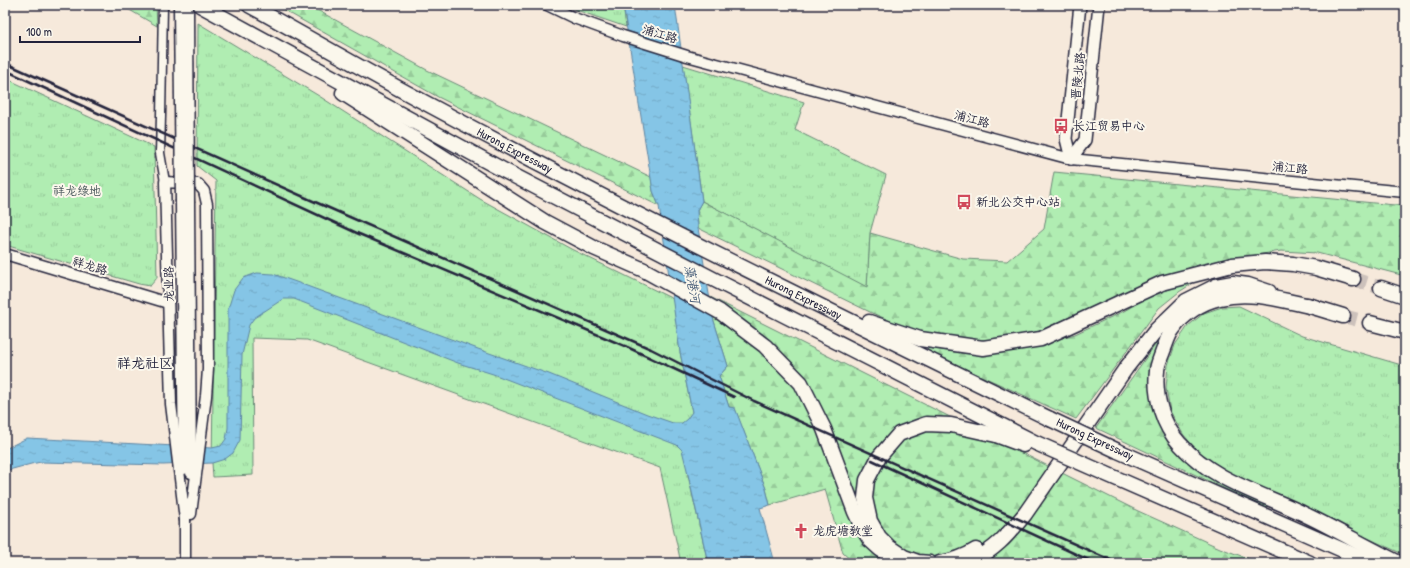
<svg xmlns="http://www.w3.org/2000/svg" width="1410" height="568" font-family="'Patrick Hand','LXGW WenKai TC',sans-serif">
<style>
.forest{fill:url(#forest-firs);stroke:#698876}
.park{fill:url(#park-tufts);stroke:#698876}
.water{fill:url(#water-ripples);stroke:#5d84a2}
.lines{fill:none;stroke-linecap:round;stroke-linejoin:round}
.motorway-tunnel{stroke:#ccc1bb;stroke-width:14;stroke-dasharray:14 7;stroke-linecap:butt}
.minor-casing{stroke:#22223b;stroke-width:11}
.tertiary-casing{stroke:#22223b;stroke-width:13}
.secondary-casing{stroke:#22223b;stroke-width:14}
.motorway-casing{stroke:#22223b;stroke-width:17}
.minor{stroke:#fbf7ec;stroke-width:8}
.tertiary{stroke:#fbf7ec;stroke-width:10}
.secondary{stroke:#fbf7ec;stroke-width:11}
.motorway{stroke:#fbf7ec;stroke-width:14}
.rail{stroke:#22223b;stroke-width:2.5}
.tertiary-bridge-casing{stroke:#22223b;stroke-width:13;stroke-linecap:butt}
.motorway-bridge-casing{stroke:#22223b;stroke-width:17;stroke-linecap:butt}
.tertiary-bridge{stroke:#fbf7ec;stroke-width:10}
.motorway-bridge{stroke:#fbf7ec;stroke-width:14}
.labels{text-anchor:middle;stroke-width:4;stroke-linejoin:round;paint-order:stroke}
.street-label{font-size:12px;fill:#22223b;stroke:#fbf7ec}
.poi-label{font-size:12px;fill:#22223b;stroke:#fbf7ec;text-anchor:start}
.park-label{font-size:12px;fill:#465559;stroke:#fbf7ec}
.water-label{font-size:13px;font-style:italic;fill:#455b77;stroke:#fbf7ec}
.quarter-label{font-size:14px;fill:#22223b;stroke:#fbf7ec}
</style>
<defs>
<pattern id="forest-firs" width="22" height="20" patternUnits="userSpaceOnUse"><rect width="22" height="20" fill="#b0edb2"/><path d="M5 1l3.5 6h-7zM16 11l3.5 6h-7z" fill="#97cb9a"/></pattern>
<pattern id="park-tufts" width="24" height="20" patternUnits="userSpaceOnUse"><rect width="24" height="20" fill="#b0edb2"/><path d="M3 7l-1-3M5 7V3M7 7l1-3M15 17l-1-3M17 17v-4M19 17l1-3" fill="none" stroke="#97cb9a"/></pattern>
<pattern id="water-ripples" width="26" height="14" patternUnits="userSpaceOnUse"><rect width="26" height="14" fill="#85c5e6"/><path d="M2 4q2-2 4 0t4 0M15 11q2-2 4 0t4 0" fill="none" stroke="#73a9c6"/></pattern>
</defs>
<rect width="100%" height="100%" fill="#f6e9db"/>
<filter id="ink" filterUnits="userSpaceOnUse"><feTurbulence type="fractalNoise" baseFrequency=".025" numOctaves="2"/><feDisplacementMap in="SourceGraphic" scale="8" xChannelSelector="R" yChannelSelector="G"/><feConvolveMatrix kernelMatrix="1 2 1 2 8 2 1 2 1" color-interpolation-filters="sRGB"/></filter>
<g filter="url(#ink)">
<!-- forest -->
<g class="forest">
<path d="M 121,5 L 156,5 L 157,26 Z"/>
<path d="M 275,5 L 308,5 L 427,70 L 651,177 L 653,191 L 659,206 L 438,97 Z"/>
<path d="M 1054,172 L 1405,206 L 1405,276 L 1317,253 L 1281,251 L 1201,264 L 1153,280 L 1039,331 L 1025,335 L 983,341 L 919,333 L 872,313 L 698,228 L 697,210 L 702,201 L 867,286 L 870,233 L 963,259 L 1007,261 L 1044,229 Z"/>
<path d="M 1191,281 L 1193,283 L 1179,292 L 1159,308 L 1076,419 L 926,351 L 928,348 L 962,353 L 994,352 L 1035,346 L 1075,334 L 1124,311 L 1146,298 Z"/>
<path d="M 710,297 L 1138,511 L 1220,548 L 1260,563 L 854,563 L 843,553 L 825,489 L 770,505 L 766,489 L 735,409 L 729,407 L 719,376 L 728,366 L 713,318 Z"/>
<path d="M 1160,338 L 1156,407 L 1203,471 L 1267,505 L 1266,508 L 1096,428 Z"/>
</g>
<!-- park -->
<g class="park">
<path d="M 568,5 L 623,5 L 626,27 L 576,10 Z"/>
<path d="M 198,23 L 319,96 L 480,199 L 571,249 L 673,299 L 680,352 L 703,467 L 687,471 L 708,563 L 681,563 L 660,468 L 307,340 L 252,338 L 253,475 L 213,477 L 212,463 L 216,181 L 197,166 Z"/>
<path d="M 683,65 L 804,102 L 795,130 L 886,175 L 870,233 L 867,287 L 702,201 Z"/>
<path d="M 5,78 L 154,147 L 157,278 L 150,286 L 139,284 L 5,245 Z"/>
<path d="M 1239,306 L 1302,336 L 1405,366 L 1405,555 L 1255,487 L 1219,467 L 1198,452 L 1183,434 L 1170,411 L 1166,388 L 1168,365 L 1175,345 L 1188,326 L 1204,313 L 1222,307 Z"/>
</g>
<!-- water -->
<path class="water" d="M 623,5 L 675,5 L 702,201 L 697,210 L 698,228 L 713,318 L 728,366 L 719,376 L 729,407 L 735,408 L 766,489 L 770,505 L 760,508 L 775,563 L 708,563 L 687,470 L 682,450 L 677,445 L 493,374 L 458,363 L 294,299 L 283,299 L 254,318 L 249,325 L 242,355 L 240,440 L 233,453 L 225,459 L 212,463 L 163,465 L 41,462 L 31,464 L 5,471 L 5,449 L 27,438 L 212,448 L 221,446 L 226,439 L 228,428 L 228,309 L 234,290 L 243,278 L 257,273 L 273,274 L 296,282 L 478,349 L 549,374 L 647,414 L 673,423 L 682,423 L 687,419 L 692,412 L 680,352 L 659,206 L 653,191 Z"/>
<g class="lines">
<!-- motorway-tunnel -->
<g class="motorway-tunnel">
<path d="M 1353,279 L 1381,288"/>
<path d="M 1343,316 L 1370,323"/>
</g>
<defs>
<path id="minor" d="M 163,6 L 161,116 L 160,153 L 165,182"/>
<g id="tertiary">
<path d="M 547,5 L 574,18 L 623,36 L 687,56 L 1071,159 L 1405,192"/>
<path d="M 181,202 L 184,469"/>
<path d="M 189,203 L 191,473"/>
<path d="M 5,254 L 168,303"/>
<path d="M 185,513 L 185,563"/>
<path d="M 185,520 L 171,404 L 165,182 L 198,184 L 204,191 L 207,204 L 208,369 L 206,396 L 191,514"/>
</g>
<g id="secondary">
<path d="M 1071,159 L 1085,140 L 1099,5"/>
<path d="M 1071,159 L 1066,139 L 1080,5"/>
</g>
<g id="motorway">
<path d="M 200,5 L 503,170 L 715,280 L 1036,443"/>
<path id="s1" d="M 249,5 C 311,39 372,75 435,108 C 637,217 844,318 1050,419"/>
<path d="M 343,93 L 545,222 L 594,248 L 644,270 L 720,312 L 765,346 L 801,383 L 824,429 L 855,512 L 862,527 L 870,540 L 880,549 L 900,563"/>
<path d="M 1381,288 L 1405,296"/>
<path d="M 1307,305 L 1343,316"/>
<path d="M 1315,307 C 1285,301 1251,290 1220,298 C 1202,302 1183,314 1173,329 C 1168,335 1166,344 1163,351 C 1161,357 1157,365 1157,371 C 1154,396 1163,426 1180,444 C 1214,482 1265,494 1308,516 C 1339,531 1368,548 1399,563"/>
<path d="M 869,322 L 920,339 L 983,348 L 1041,339 L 1162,283 L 1232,265 L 1265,262 L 1293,264 L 1316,268 L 1353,279"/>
<path d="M 1370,323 L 1405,332"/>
<path d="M 1118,451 L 1372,563"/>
<path d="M 1104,473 L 1310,563"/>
<path d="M 930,563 L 918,562 L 904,557 L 889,547 L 879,537 L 870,521 L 865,498 L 867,480 L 879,457 L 899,434 L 926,424 L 951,425 L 996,435 L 1023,445"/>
<path d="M 940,563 C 953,561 965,557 976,550"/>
<path d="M 969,563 C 995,550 1007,536 1025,514 L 1126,368 L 1156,330 L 1186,301 L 1216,286 L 1233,283 L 1248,285 L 1269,292"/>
</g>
</defs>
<!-- minor casing -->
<use href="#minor" class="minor-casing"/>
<!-- tertiary casing -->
<use href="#tertiary" class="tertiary-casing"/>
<!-- secondary casing -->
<use href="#secondary" class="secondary-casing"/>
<!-- motorway casing -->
<use href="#motorway" class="motorway-casing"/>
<!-- minor -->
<use href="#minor" class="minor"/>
<!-- tertiary -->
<use href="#tertiary" class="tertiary"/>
<!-- secondary -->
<use href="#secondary" class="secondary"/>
<!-- motorway -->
<use href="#motorway" class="motorway"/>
<!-- rail -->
<g class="rail">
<path d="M 5,63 L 313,201 L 651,349 L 754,401 L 1117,563"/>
<path d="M 5,70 L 359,234 L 627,347 L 734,397"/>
<path d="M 872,460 L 1095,563"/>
</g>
<defs>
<g id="tertiary-bridge">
<path d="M 179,5 L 181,202"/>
<path d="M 188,5 L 189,203"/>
</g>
<g id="motorway-bridge">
<path d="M 1050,419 L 1118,451"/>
<path d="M 1036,443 L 1104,473"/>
</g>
</defs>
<!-- tertiary-bridge casing -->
<use href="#tertiary-bridge" class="tertiary-bridge-casing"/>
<!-- motorway-bridge casing -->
<use href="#motorway-bridge" class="motorway-bridge-casing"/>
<!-- tertiary-bridge -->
<use href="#tertiary-bridge" class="tertiary-bridge"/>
<!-- motorway-bridge -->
<use href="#motorway-bridge" class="motorway-bridge"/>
</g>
</g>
<!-- icons -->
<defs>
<symbol id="bus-bare" viewBox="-9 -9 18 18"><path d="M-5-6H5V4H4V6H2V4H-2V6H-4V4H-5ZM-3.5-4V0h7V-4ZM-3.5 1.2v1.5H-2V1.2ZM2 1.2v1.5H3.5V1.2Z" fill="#d1495b" stroke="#fbf7ec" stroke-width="2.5" paint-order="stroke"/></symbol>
<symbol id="church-bare" viewBox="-9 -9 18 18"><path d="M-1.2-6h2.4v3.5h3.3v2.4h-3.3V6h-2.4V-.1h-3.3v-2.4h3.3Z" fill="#d1495b" stroke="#fbf7ec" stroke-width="2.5" paint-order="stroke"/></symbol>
</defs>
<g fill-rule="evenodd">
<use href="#bus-bare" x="1050" y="115" width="22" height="22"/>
<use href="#bus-bare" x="953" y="191" width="22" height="22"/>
<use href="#church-bare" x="790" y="520" width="22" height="22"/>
</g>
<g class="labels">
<!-- street labels -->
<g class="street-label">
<text transform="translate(660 34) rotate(17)" y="4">浦江路</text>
<text transform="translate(1078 76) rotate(-84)" y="4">晋陵北路</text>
<text transform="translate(972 119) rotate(15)" y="4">浦江路</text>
<text dy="4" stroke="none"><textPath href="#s1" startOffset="303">Hurong Expressway</textPath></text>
<text transform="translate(1290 168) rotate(6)" y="4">浦江路</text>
<text transform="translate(90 266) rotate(17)" y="4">祥龙路</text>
<text transform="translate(169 284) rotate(-91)" y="4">龙业路</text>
<text dy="4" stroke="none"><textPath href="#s1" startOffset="627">Hurong Expressway</textPath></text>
<text transform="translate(1095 439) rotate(25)" y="4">Hurong Expressway</text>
</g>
<!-- poi labels -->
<g class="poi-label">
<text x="1073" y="130">长江贸易中心</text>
<text x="976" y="206">新北公交中心站</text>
<text x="813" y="535">龙虎塘教堂</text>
</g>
<!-- park labels -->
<g class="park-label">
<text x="77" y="195">祥龙绿地</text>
</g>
<!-- water labels -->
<g class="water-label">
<text transform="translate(693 284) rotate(80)" y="5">藻港河</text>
</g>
<!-- quarter labels -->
<g class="quarter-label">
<text x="145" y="368">祥龙社区</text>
</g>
</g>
<!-- margin -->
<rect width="1410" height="568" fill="none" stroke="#fbf7ec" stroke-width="20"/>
<rect x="10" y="10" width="1390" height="548" fill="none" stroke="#22223b" stroke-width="1.5" filter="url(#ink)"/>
<!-- scale -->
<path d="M20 36v6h120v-6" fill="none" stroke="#22223b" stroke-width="2"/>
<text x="26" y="36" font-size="12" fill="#22223b" stroke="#fbf7ec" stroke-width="3" paint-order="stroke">100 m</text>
</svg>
